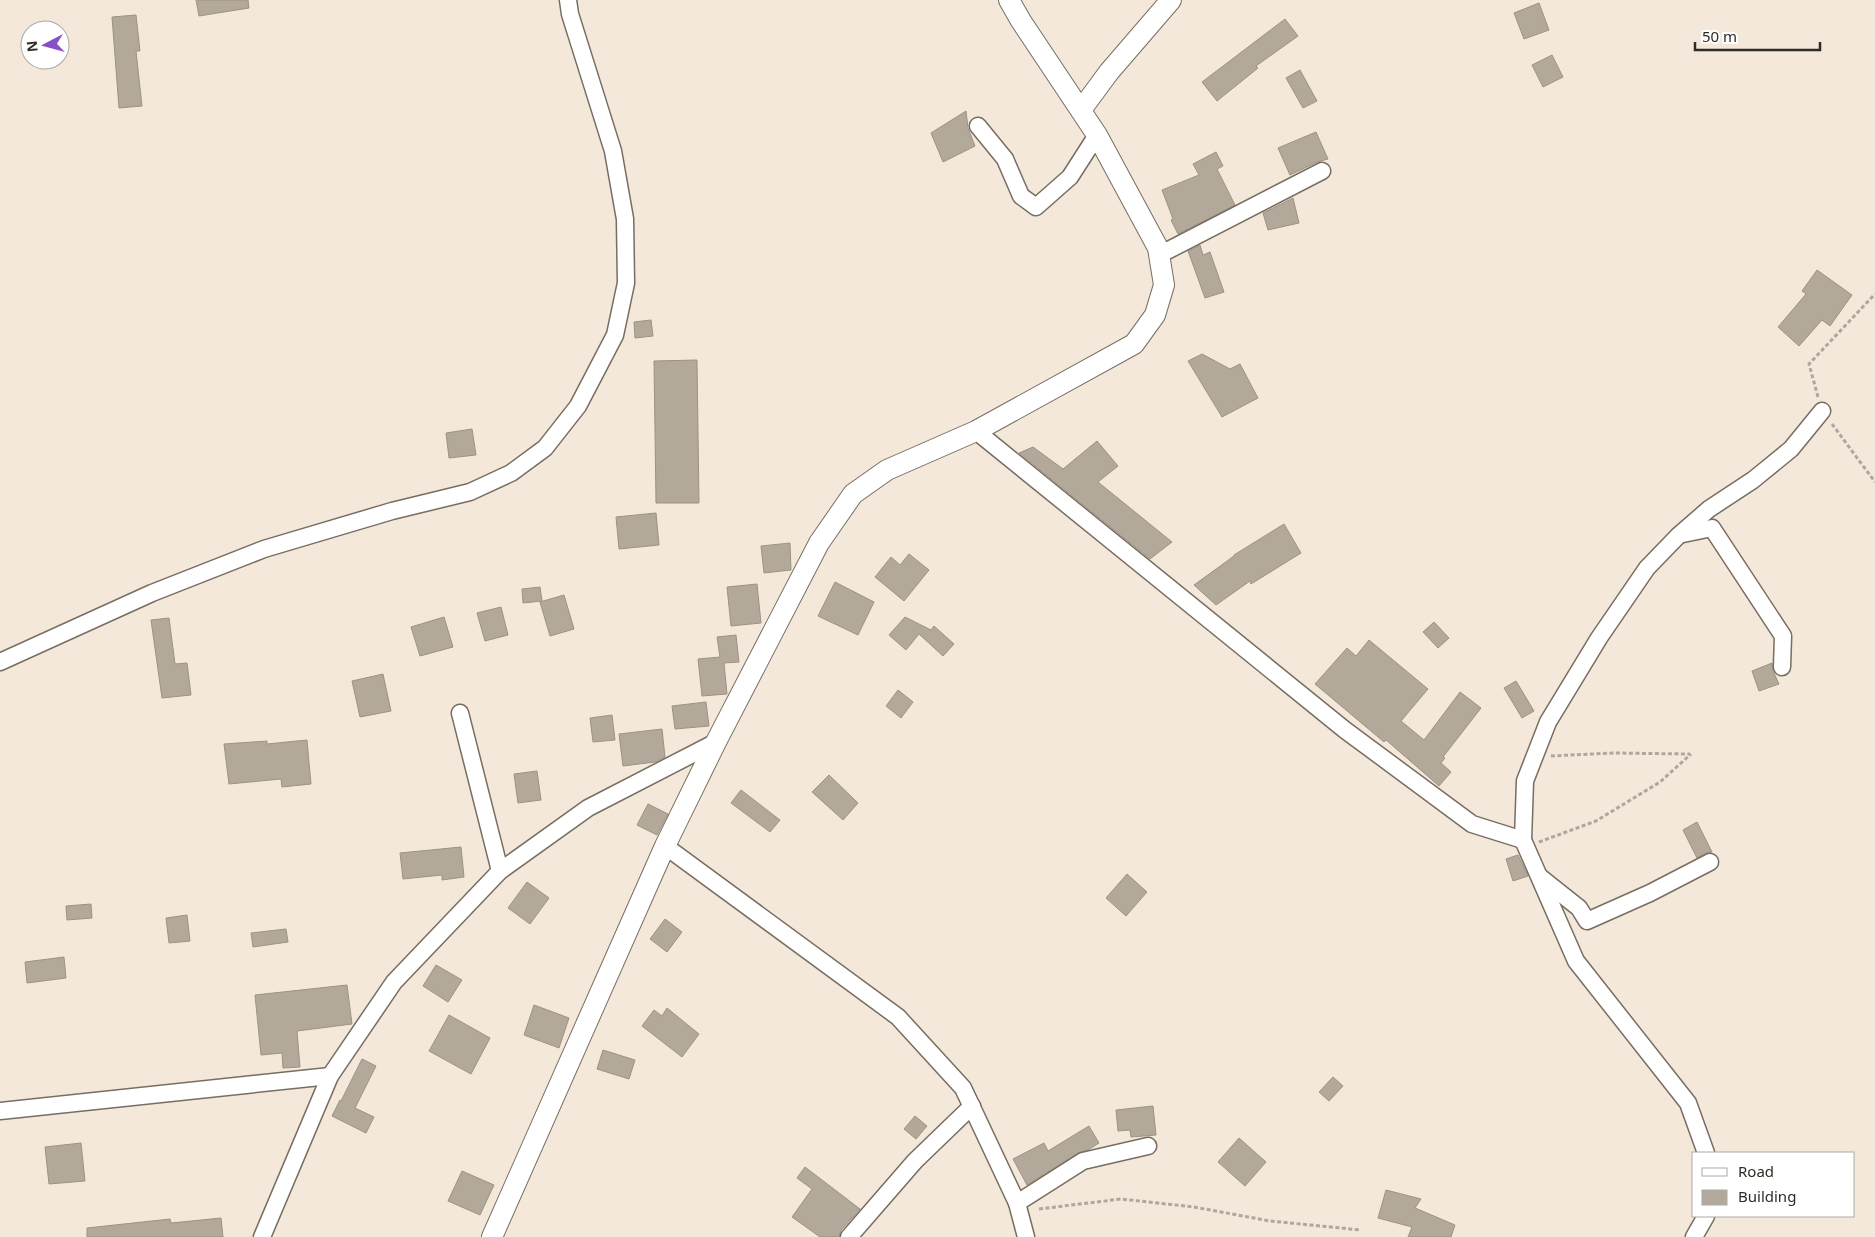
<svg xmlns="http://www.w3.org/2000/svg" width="1875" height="1237" font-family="'Noto Sans',sans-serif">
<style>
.building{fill:#b3a99b;stroke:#9d9385}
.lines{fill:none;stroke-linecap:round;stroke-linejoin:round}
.minor-casing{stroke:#776d61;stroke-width:19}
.tertiary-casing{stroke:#776d61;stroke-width:22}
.path{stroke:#afa79b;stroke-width:3;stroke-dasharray:4 2.5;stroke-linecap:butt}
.minor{stroke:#fff;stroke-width:16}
.tertiary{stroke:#fff;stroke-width:20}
</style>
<rect width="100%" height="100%" fill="#f3e8d9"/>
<!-- building -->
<g class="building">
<path d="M 196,0 L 248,0 L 249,8 L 199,16 Z"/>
<path d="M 1539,3 L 1549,30 L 1524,39 L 1514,13 Z"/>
<path d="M 136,15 L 140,51 L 136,51 L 142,106 L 119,108 L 112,17 Z"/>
<path d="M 1285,19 L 1298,36 L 1256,66 L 1258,68 L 1217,101 L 1202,82 Z"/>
<path d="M 1552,55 L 1563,77 L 1543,87 L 1532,65 Z"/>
<path d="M 1300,70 L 1317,101 L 1303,108 L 1286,78 Z"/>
<path d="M 966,111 L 968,128 L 975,146 L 943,162 L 931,133 Z"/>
<path d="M 1316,132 L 1328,159 L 1317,162 L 1290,175 L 1278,148 Z"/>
<path d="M 1216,152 L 1223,166 L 1217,169 L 1235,205 L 1178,234 L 1171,220 L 1173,219 L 1162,190 L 1199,175 L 1193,164 Z"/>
<path d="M 1293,198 L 1299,223 L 1268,230 L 1263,213 Z"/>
<path d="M 1200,245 L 1203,255 L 1210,252 L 1224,292 L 1205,298 L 1188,251 Z"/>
<path d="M 1817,270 L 1852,295 L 1830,326 L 1822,320 L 1799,346 L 1778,327 L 1806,294 L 1802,291 Z"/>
<path d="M 651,320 L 653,336 L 635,338 L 634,322 Z"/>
<path d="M 1202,354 L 1230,369 L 1240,364 L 1258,398 L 1222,417 L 1188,361 Z"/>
<path d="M 697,360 L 699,503 L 656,503 L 654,361 Z"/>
<path d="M 472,429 L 476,455 L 449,458 L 446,433 Z"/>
<path d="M 1097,441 L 1118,466 L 1098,482 L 1172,542 L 1150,559 L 1019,453 L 1033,447 L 1063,469 Z"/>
<path d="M 656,513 L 659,545 L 619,549 L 616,517 Z"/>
<path d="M 1284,524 L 1301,553 L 1251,584 L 1250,581 L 1216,605 L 1194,585 L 1234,556 L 1234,555 Z"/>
<path d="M 790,543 L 791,570 L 764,573 L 761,546 Z"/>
<path d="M 909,554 L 929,570 L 904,601 L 875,577 L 891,557 L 900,565 Z"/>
<path d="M 835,582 L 874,602 L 858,635 L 818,616 Z"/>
<path d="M 757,584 L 761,623 L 731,626 L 727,587 Z"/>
<path d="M 540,587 L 542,601 L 523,603 L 522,589 Z"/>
<path d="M 564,595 L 574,629 L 550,636 L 540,602 Z"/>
<path d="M 501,607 L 508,635 L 485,641 L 477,613 Z"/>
<path d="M 444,617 L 453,647 L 420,656 L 411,627 Z"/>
<path d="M 905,617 L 931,630 L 934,626 L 954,644 L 943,656 L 919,634 L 906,650 L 889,635 Z"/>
<path d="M 169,618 L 175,664 L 187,663 L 191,695 L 162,698 L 151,620 Z"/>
<path d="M 1434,622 L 1449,638 L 1438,648 L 1423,632 Z"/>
<path d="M 736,635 L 739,662 L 724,663 L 727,694 L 702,696 L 698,659 L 720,657 L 717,637 Z"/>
<path d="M 1369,640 L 1428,689 L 1401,721 L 1424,740 L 1460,692 L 1481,708 L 1443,757 L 1445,758 L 1441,763 L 1451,772 L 1439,786 L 1386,740 L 1384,742 L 1315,684 L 1347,648 L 1356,656 Z"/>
<path d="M 1772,663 L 1773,671 L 1779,684 L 1759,691 L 1752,671 Z"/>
<path d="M 383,674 L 391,711 L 360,717 L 352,681 Z"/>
<path d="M 1516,681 L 1534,711 L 1522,718 L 1504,688 Z"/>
<path d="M 898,690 L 913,702 L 901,718 L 886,706 Z"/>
<path d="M 706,702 L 709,726 L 675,729 L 672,706 Z"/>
<path d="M 612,715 L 615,740 L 593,742 L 590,718 Z"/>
<path d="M 662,729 L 665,757 L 655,762 L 623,766 L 619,734 Z"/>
<path d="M 307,740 L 311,784 L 282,787 L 281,779 L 229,784 L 224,744 L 267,741 L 267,744 Z"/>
<path d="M 537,771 L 541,800 L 518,803 L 514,774 Z"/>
<path d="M 829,775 L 858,803 L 843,820 L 812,792 Z"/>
<path d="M 741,790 L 780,820 L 770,832 L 731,803 Z"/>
<path d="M 648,804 L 668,814 L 657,835 L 637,825 Z"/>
<path d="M 1697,822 L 1712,852 L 1706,853 L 1697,858 L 1683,830 Z"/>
<path d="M 461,847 L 464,877 L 442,880 L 442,875 L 403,879 L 400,853 Z"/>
<path d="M 1518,855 L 1528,876 L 1513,881 L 1506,859 Z"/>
<path d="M 1127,874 L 1147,892 L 1126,916 L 1106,898 Z"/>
<path d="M 527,882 L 549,898 L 530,924 L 508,908 Z"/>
<path d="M 91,904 L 92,918 L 67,920 L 66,906 Z"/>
<path d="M 187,915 L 190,941 L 169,943 L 166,918 Z"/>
<path d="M 665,919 L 682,932 L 667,952 L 650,939 Z"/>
<path d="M 286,929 L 288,942 L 253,947 L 251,933 Z"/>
<path d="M 64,957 L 66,978 L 27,983 L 25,962 Z"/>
<path d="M 436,965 L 462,980 L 448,1002 L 423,986 Z"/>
<path d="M 347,985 L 352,1024 L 297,1031 L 300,1067 L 283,1068 L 282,1053 L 261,1055 L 255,995 Z"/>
<path d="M 534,1005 L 569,1018 L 559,1048 L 524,1035 Z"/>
<path d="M 667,1008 L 699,1034 L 682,1057 L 642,1026 L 654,1010 L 662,1016 Z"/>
<path d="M 449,1015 L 490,1038 L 471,1074 L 429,1051 Z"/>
<path d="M 603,1050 L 635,1060 L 629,1079 L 597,1069 Z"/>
<path d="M 362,1059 L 376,1066 L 355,1108 L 374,1117 L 366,1133 L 332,1116 L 340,1100 L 341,1101 Z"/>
<path d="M 1333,1077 L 1343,1086 L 1329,1101 L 1319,1092 Z"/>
<path d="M 1153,1106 L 1156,1135 L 1131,1137 L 1130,1130 L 1118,1131 L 1116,1110 Z"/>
<path d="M 915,1116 L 927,1126 L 916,1139 L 904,1129 Z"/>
<path d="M 1089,1126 L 1099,1143 L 1088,1150 L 1078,1153 L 1027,1185 L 1013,1159 L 1044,1143 L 1048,1151 Z"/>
<path d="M 1239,1138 L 1266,1162 L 1245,1186 L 1218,1162 Z"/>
<path d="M 81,1143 L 85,1181 L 49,1184 L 45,1147 Z"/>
<path d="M 805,1167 L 860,1209 L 841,1230 L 839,1237 L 820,1237 L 792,1217 L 812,1189 L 797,1178 Z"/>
<path d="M 462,1171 L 494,1185 L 480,1215 L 448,1201 Z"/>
<path d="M 1386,1190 L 1421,1199 L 1415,1208 L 1455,1225 L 1451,1237 L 1408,1237 L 1412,1227 L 1378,1218 Z"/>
<path d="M 221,1218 L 223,1237 L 87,1237 L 87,1228 L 170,1219 L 171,1223 Z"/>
</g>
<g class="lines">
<defs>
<g id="minor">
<path d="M 978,126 L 1005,159 L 1021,196 L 1036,207 L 1070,177 L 1097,135"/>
<path d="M 1159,255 L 1322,171"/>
<path d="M 976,431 L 1345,730 L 1472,824 L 1523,840"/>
<path d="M 1683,534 L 1712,528 L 1783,636 L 1782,667"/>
<path d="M 0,662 L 152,593 L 264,549 L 392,511 L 470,492 L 511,473 L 545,448 L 578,406 L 615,335 L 626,283 L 625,219 L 613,151 L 570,14 L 568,0"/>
<path d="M 460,713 L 500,871"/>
<path d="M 665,846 L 898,1017 L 963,1088 L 1017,1203 L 1026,1237"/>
<path d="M 1540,877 L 1579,908 L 1587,921 L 1650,893 L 1710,862"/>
<path d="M 0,1111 L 330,1076"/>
<path d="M 1706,1153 L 1688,1103 L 1576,961 L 1523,840 L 1525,781 L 1548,722 L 1599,638 L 1647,568 L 1678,536 L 1709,509 L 1753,480 L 1791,449 L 1822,411"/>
<path d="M 1017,1203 L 1083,1161 L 1148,1146"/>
<path d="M 262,1237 L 330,1076 L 394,982 L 500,871 L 588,808 L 716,742"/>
<path d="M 849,1237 L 915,1161 L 972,1106"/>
<path d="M 1694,1237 L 1706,1216"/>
</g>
<g id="tertiary">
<path d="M 1081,110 L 1109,72 L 1171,0"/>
<path d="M 492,1237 L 665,846 L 716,742 L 819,543 L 853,494 L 887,470 L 976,431 L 1134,344 L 1155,315 L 1164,285 L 1158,248 L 1097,135 L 1021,21 L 1009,0"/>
</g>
</defs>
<!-- minor casing -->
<use href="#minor" class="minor-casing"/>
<!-- tertiary casing -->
<use href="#tertiary" class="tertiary-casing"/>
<!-- path -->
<g class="path">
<path d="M 1818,397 L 1809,364 L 1875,294"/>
<path d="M 1832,424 L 1875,482"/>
<path d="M 1551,756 L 1613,753 L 1690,754"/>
<path d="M 1539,842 L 1596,821 L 1660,782 L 1691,754"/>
<path d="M 1039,1209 L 1121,1199 L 1194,1207 L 1270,1221 L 1361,1230"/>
</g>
<!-- minor -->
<use href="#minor" class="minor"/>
<!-- tertiary -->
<use href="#tertiary" class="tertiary"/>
</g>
<!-- legend -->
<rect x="1692" y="1152" width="162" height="65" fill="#ffffff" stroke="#acaaa8"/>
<rect x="1702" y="1168" width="25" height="8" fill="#ffffff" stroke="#acaaa8"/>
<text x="1738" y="1177" font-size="15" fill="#2f2b25">Road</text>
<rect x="1702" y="1190" width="25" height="15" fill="#b3a99b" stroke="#acaaa8"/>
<text x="1738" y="1202" font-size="15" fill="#2f2b25">Building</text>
<!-- north arrow -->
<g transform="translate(45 45) rotate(264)"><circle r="24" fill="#ffffff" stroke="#acaaa8"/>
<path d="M0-4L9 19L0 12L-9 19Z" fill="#894fc6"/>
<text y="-8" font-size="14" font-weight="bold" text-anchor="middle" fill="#2f2b25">N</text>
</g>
<!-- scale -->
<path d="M1695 42v8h125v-8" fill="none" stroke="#2f2b25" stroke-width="2.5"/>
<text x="1702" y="42" font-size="15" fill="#2f2b25" stroke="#ffffff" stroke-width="4" paint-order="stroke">50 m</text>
</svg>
